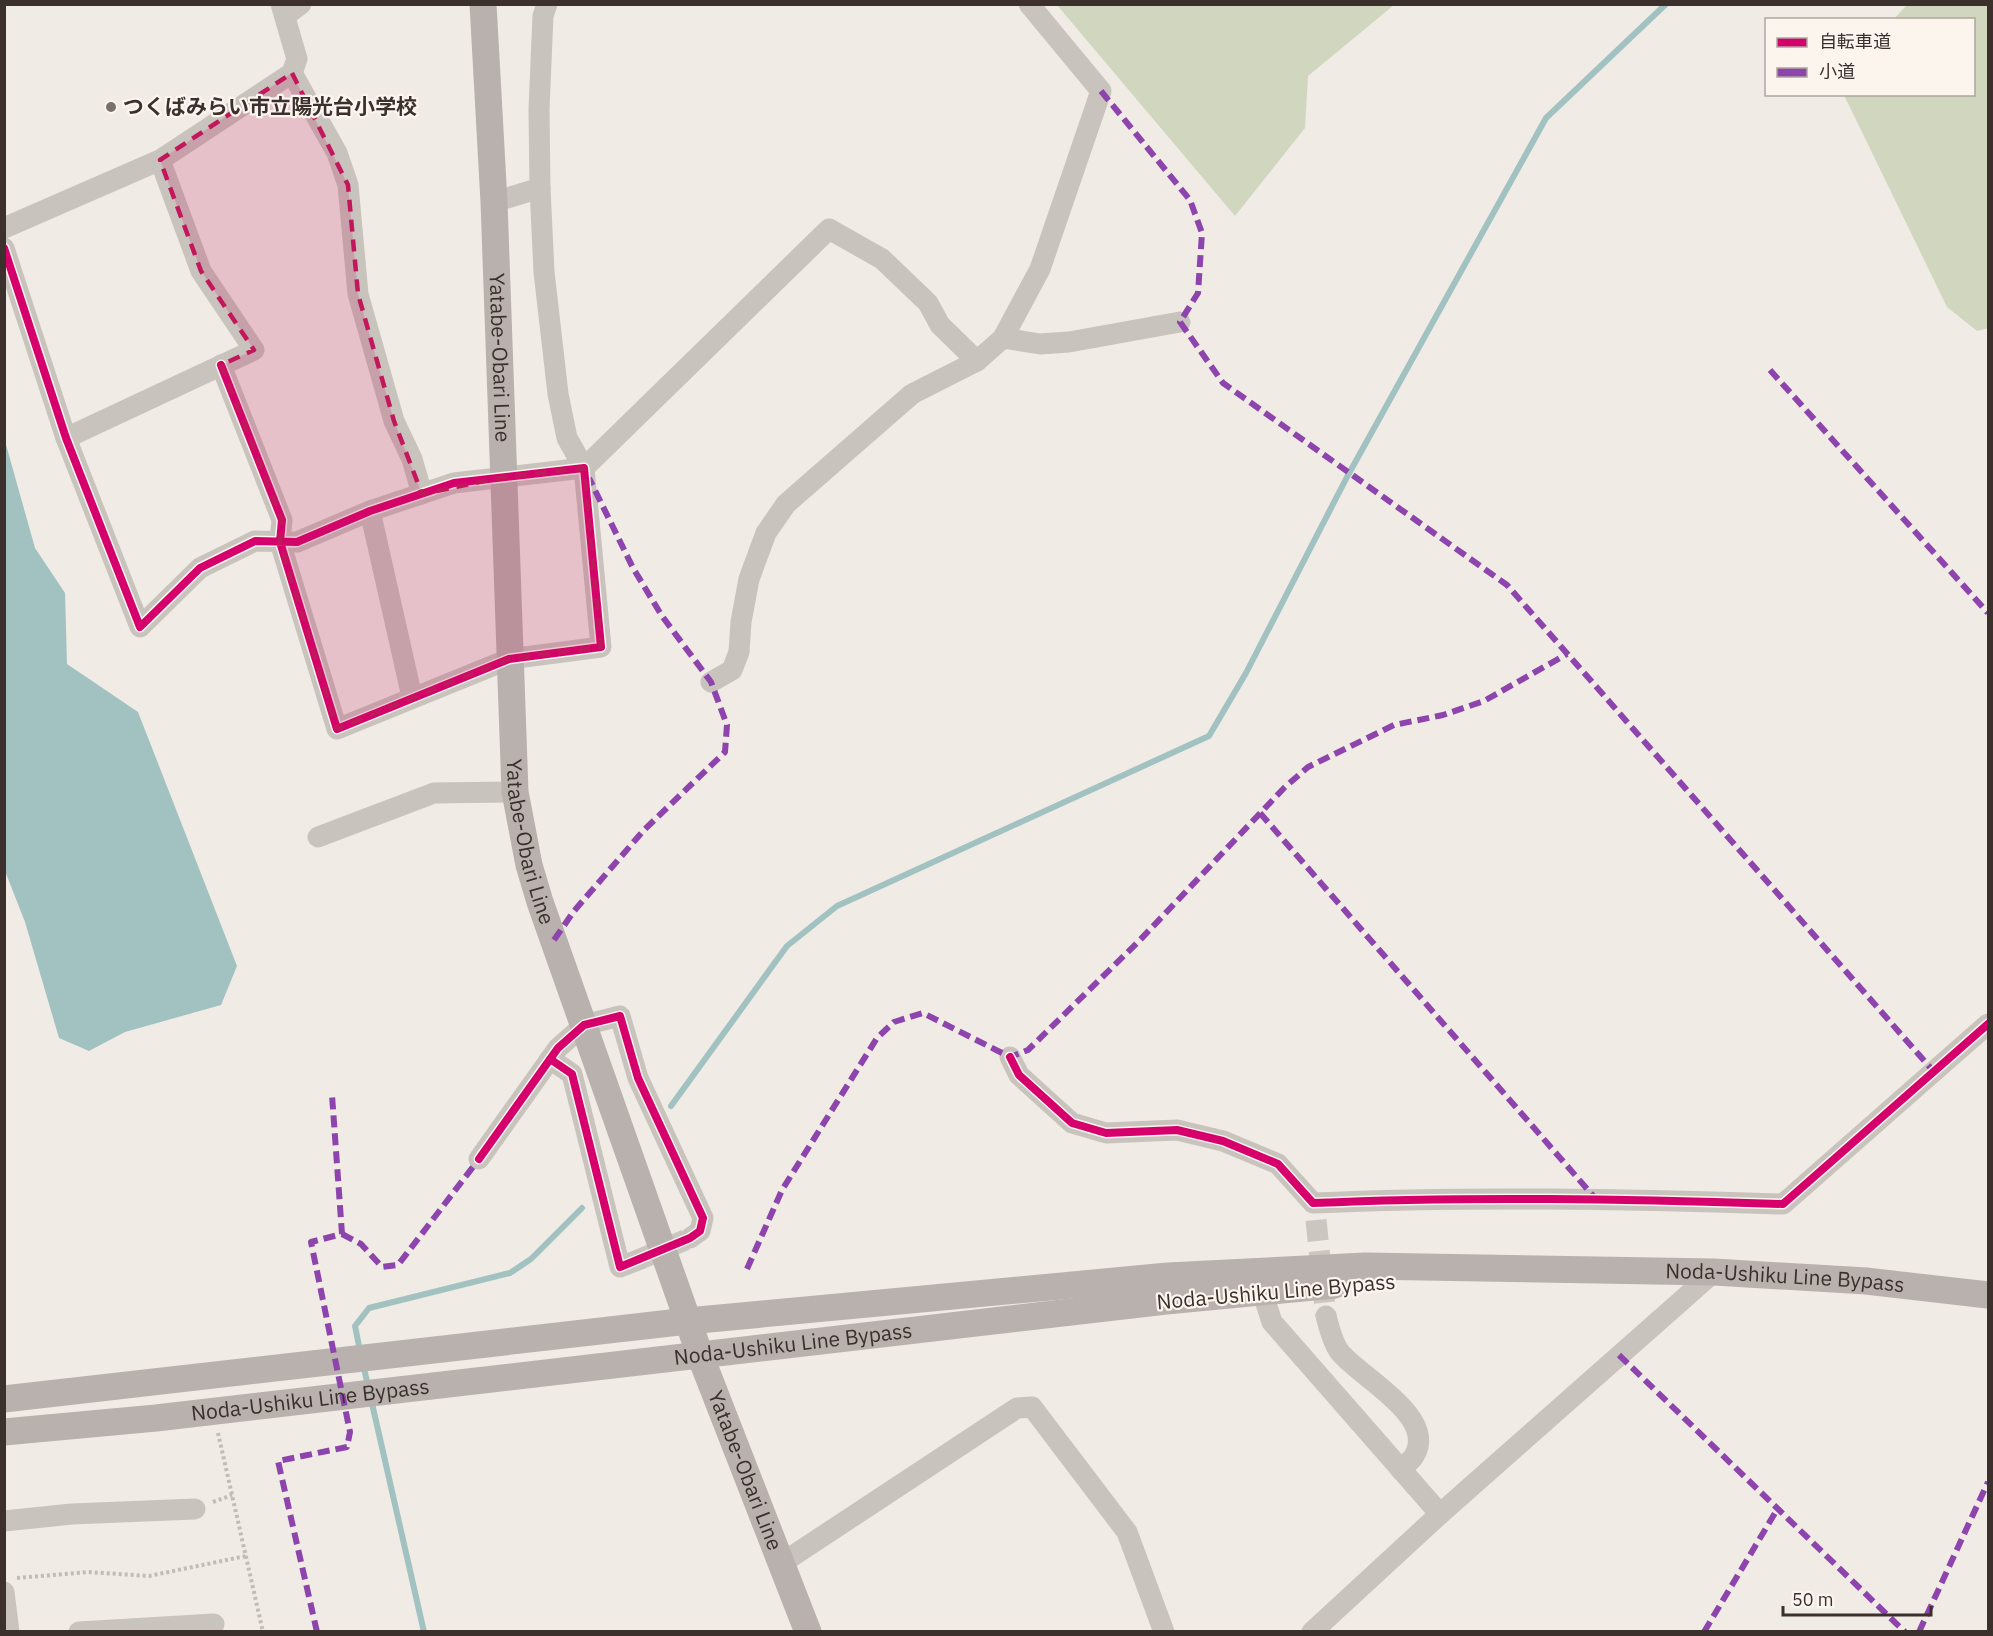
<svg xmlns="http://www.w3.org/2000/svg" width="1993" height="1636" font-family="'IBM Plex Sans','Noto Sans JP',sans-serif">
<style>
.green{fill:#d1d6bf}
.water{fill:#a1c2c1}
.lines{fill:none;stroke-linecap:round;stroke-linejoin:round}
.stream{stroke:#a1c2c1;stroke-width:6}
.minor-tunnel{stroke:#ccc6c0;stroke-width:21;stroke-dasharray:21 10;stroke-linecap:butt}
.path{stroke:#c2bbb6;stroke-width:4;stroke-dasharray:3 3;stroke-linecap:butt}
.minor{stroke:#c9c3be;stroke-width:21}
.major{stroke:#b8b1ad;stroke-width:27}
.quiet{stroke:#8e44ad;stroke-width:6;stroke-dasharray:12 6;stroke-linecap:butt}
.cycleway-casing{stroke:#fbf5ee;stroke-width:11}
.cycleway{stroke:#d6006c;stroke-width:8}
.marked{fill:#c2185b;fill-opacity:0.2;stroke:#c2185b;stroke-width:4.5;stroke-dasharray:12 8;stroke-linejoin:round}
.poi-dot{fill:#7a716c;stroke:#fbf5ee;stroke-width:2}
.labels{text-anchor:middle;stroke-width:4.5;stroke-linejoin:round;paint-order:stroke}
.poi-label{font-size:21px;font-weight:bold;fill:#3b302b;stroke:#fbf5ee;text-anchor:start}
.street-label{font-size:21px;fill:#3b302b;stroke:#fbf5ee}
</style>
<rect width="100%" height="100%" fill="#f0ebe5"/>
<!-- green -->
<g class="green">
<path d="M 1057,5 L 1394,5 L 1308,76 L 1305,128 L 1235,216 Z"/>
<path d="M 1907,5 L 1988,5 L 1988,328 L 1977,331 L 1947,307 L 1844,95 L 1974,94 L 1974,20 L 1894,19 Z"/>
</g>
<!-- water -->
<path class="water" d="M 5,441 L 35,548 L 65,593 L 67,664 L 138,712 L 237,966 L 221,1005 L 125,1032 L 89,1051 L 59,1038 L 25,922 L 5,871 Z"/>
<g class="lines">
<!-- stream -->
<g class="stream">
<path d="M 671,1106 L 787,946 L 837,906 L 1209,736 L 1246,673 L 1347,477 L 1546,118 L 1666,4"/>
<path d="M 360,1351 L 355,1326 L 369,1308 L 510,1273 L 531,1259 L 582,1208"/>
<path d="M 363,1364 L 368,1386"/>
<path d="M 371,1399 L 424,1632"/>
</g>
<!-- minor-tunnel -->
<g class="minor-tunnel">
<path d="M 1316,1220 L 1326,1316"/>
<path d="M 638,1260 L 690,1238"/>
</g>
<!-- path -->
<g class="path">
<path d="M 218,1433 L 263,1632"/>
<path d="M 213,1502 L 232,1495"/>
<path d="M 17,1578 L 88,1572 L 149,1576 L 246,1556"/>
</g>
<!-- minor -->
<g class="minor">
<path d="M 286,15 L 301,4"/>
<path d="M 292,73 L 337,153 L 348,185 L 358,294 L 394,421 L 412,459 L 422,494"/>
<path d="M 540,188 L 544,272 L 558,394 L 567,438 L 584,468 L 829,229 L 882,259 L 928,303 L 940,325 L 977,361"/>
<path d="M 494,202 L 540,188 L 539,109 L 543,16 L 547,4"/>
<path d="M 4,228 L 160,160 L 292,73 L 297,59 L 281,4"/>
<path d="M 4,248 L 66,438 L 140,627 L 200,568 L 255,541 L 297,542 L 370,511 L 454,483 L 584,468 L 601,647 L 509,659 L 337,729 L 280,542 L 282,520 L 221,365"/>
<path d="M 1003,338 L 1040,269 L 1101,91 L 1029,4"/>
<path d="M 66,438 L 254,350 L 201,271 L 160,160"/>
<path d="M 370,511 L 412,697"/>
<path d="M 711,682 L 732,670 L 739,652 L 741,622 L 749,579 L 766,533 L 786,504 L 912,394 L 977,361 L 1003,338 L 1040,344 L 1069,342 L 1180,322"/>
<path d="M 318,837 L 434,793 L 515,792"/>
<path d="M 1010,1057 L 1019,1075 L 1072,1123 L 1106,1133 L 1177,1130 L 1223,1141 L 1278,1164 L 1313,1203 C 1470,1196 1626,1199 1783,1204 L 1988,1024"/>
<path d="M 550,1059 L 572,1074 L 620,1267 L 638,1260"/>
<path d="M 479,1159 L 558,1048 L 584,1025 L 620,1016 L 638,1078 L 703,1218 L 700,1231 L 690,1238"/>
<path d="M 1262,1291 L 1272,1322 L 1440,1514"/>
<path d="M 1326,1316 C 1329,1327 1332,1341 1339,1351 C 1356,1375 1439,1416 1414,1456 C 1411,1461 1405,1465 1401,1470"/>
<path d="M 4,1521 L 72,1514 L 195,1509"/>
<path d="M 782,1563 L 1017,1408 L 1032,1407 L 1127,1532 L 1164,1632"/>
<path d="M 4,1592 L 9,1632"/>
<path d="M 79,1632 L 214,1624"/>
<path d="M 1312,1632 L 1440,1514 L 1714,1272"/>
</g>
<!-- major -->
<g class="major">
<path id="s1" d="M 483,4 L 494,202 L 515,792 L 529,865 L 540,902 L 700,1355 L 808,1632"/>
<path id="s2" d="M 4,1399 L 688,1321 L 1168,1276 L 1365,1266 L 1714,1272 L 1866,1281 L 1988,1295"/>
<path id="s3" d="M 4,1432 L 156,1418 L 1166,1301 L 1335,1285"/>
</g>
<!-- quiet -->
<g class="quiet">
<path d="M 1101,91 L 1190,200 L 1202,233 L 1198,293 L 1180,322 L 1223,383 L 1507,585 L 1935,1073"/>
<path d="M 1770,370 L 1988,613"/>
<path d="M 1260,813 L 1595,1198"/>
<path d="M 554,940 L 574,911 L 644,830 L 725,752 L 727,725 L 711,682 L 662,616 L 633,568 L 589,478"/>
<path d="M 342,1234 L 361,1244 L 382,1267 L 398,1265 L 479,1159"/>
<path d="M 747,1269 L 782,1190 L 877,1038 L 894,1022 L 923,1013 L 1010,1057 L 1028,1050 L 1140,940 L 1285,787 L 1308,767 L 1394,725 L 1443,715 L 1484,701 L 1567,654"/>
<path d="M 1619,1355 L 1905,1632"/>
<path d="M 317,1632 L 278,1461 L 347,1447 L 350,1432 L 311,1242 L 342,1234 L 332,1095"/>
<path d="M 1704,1632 L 1778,1508"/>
<path d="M 1919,1632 L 1988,1482"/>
</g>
<defs>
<g id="cycleway">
<path d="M 4,248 L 66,438 L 140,627 L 200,568 L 255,541 L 297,542 L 370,511 L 454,483 L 584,468 L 601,647 L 509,659 L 337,729 L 280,542 L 282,520 L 221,365"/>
<path d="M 1010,1057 L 1019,1075 L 1072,1123 L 1106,1133 L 1177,1130 L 1223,1141 L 1278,1164 L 1313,1203 C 1470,1196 1626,1199 1783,1204 L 1988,1024"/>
<path d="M 479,1159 L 558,1048 L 584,1025 L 620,1016 L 638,1078 L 703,1218 L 700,1231 L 690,1238 L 620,1267 L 572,1074 L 550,1059"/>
</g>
</defs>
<!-- cycleway casing -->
<use href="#cycleway" class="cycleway-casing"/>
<!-- cycleway -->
<use href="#cycleway" class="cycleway"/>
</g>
<!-- marked area -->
<path class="marked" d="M 292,73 L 348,185 L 358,294 L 394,421 L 422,494 L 504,477 L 584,468 L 601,647 L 509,659 L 337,729 L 280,542 L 282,520 L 221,365 L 254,350 L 201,271 L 160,160 Z"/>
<!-- markers -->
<circle class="poi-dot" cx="111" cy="107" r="6"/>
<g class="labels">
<!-- poi labels -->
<g class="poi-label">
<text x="123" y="114">つくばみらい市立陽光台小学校</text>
</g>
<!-- street labels -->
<g class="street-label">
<text dy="7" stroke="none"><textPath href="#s1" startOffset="354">Yatabe-Obari Line</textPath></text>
<text dy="7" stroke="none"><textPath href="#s1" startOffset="840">Yatabe-Obari Line</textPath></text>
<text dy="7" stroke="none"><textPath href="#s2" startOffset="1788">Noda-Ushiku Line Bypass</textPath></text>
<text transform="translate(1276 1292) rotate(-5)" y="7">Noda-Ushiku Line Bypass</text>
<text dy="7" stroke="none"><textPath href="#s3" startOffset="794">Noda-Ushiku Line Bypass</textPath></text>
<text dy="7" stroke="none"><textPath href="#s3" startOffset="308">Noda-Ushiku Line Bypass</textPath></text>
<text dy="7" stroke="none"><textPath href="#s1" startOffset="1506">Yatabe-Obari Line</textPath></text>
</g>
</g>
<!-- border -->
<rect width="1993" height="1636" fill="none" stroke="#3b302b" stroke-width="12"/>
<!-- legend -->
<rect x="1765" y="18" width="210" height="78" fill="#fbf5ee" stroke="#aea6a0" stroke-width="1.5"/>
<rect x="1777" y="38" width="30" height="9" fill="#d6006c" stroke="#aea6a0" stroke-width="1.5"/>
<text x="1819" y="48" font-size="18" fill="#3b302b">自転車道</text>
<rect x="1777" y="68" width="30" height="9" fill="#8e44ad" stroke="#aea6a0" stroke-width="1.5"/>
<text x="1819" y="78" font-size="18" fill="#3b302b">小道</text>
<!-- scale -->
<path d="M1783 1606v9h148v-9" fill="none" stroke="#3b302b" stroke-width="3"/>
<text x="1792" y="1606" font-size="18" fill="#3b302b" stroke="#fbf5ee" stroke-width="4.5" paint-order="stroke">50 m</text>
</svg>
